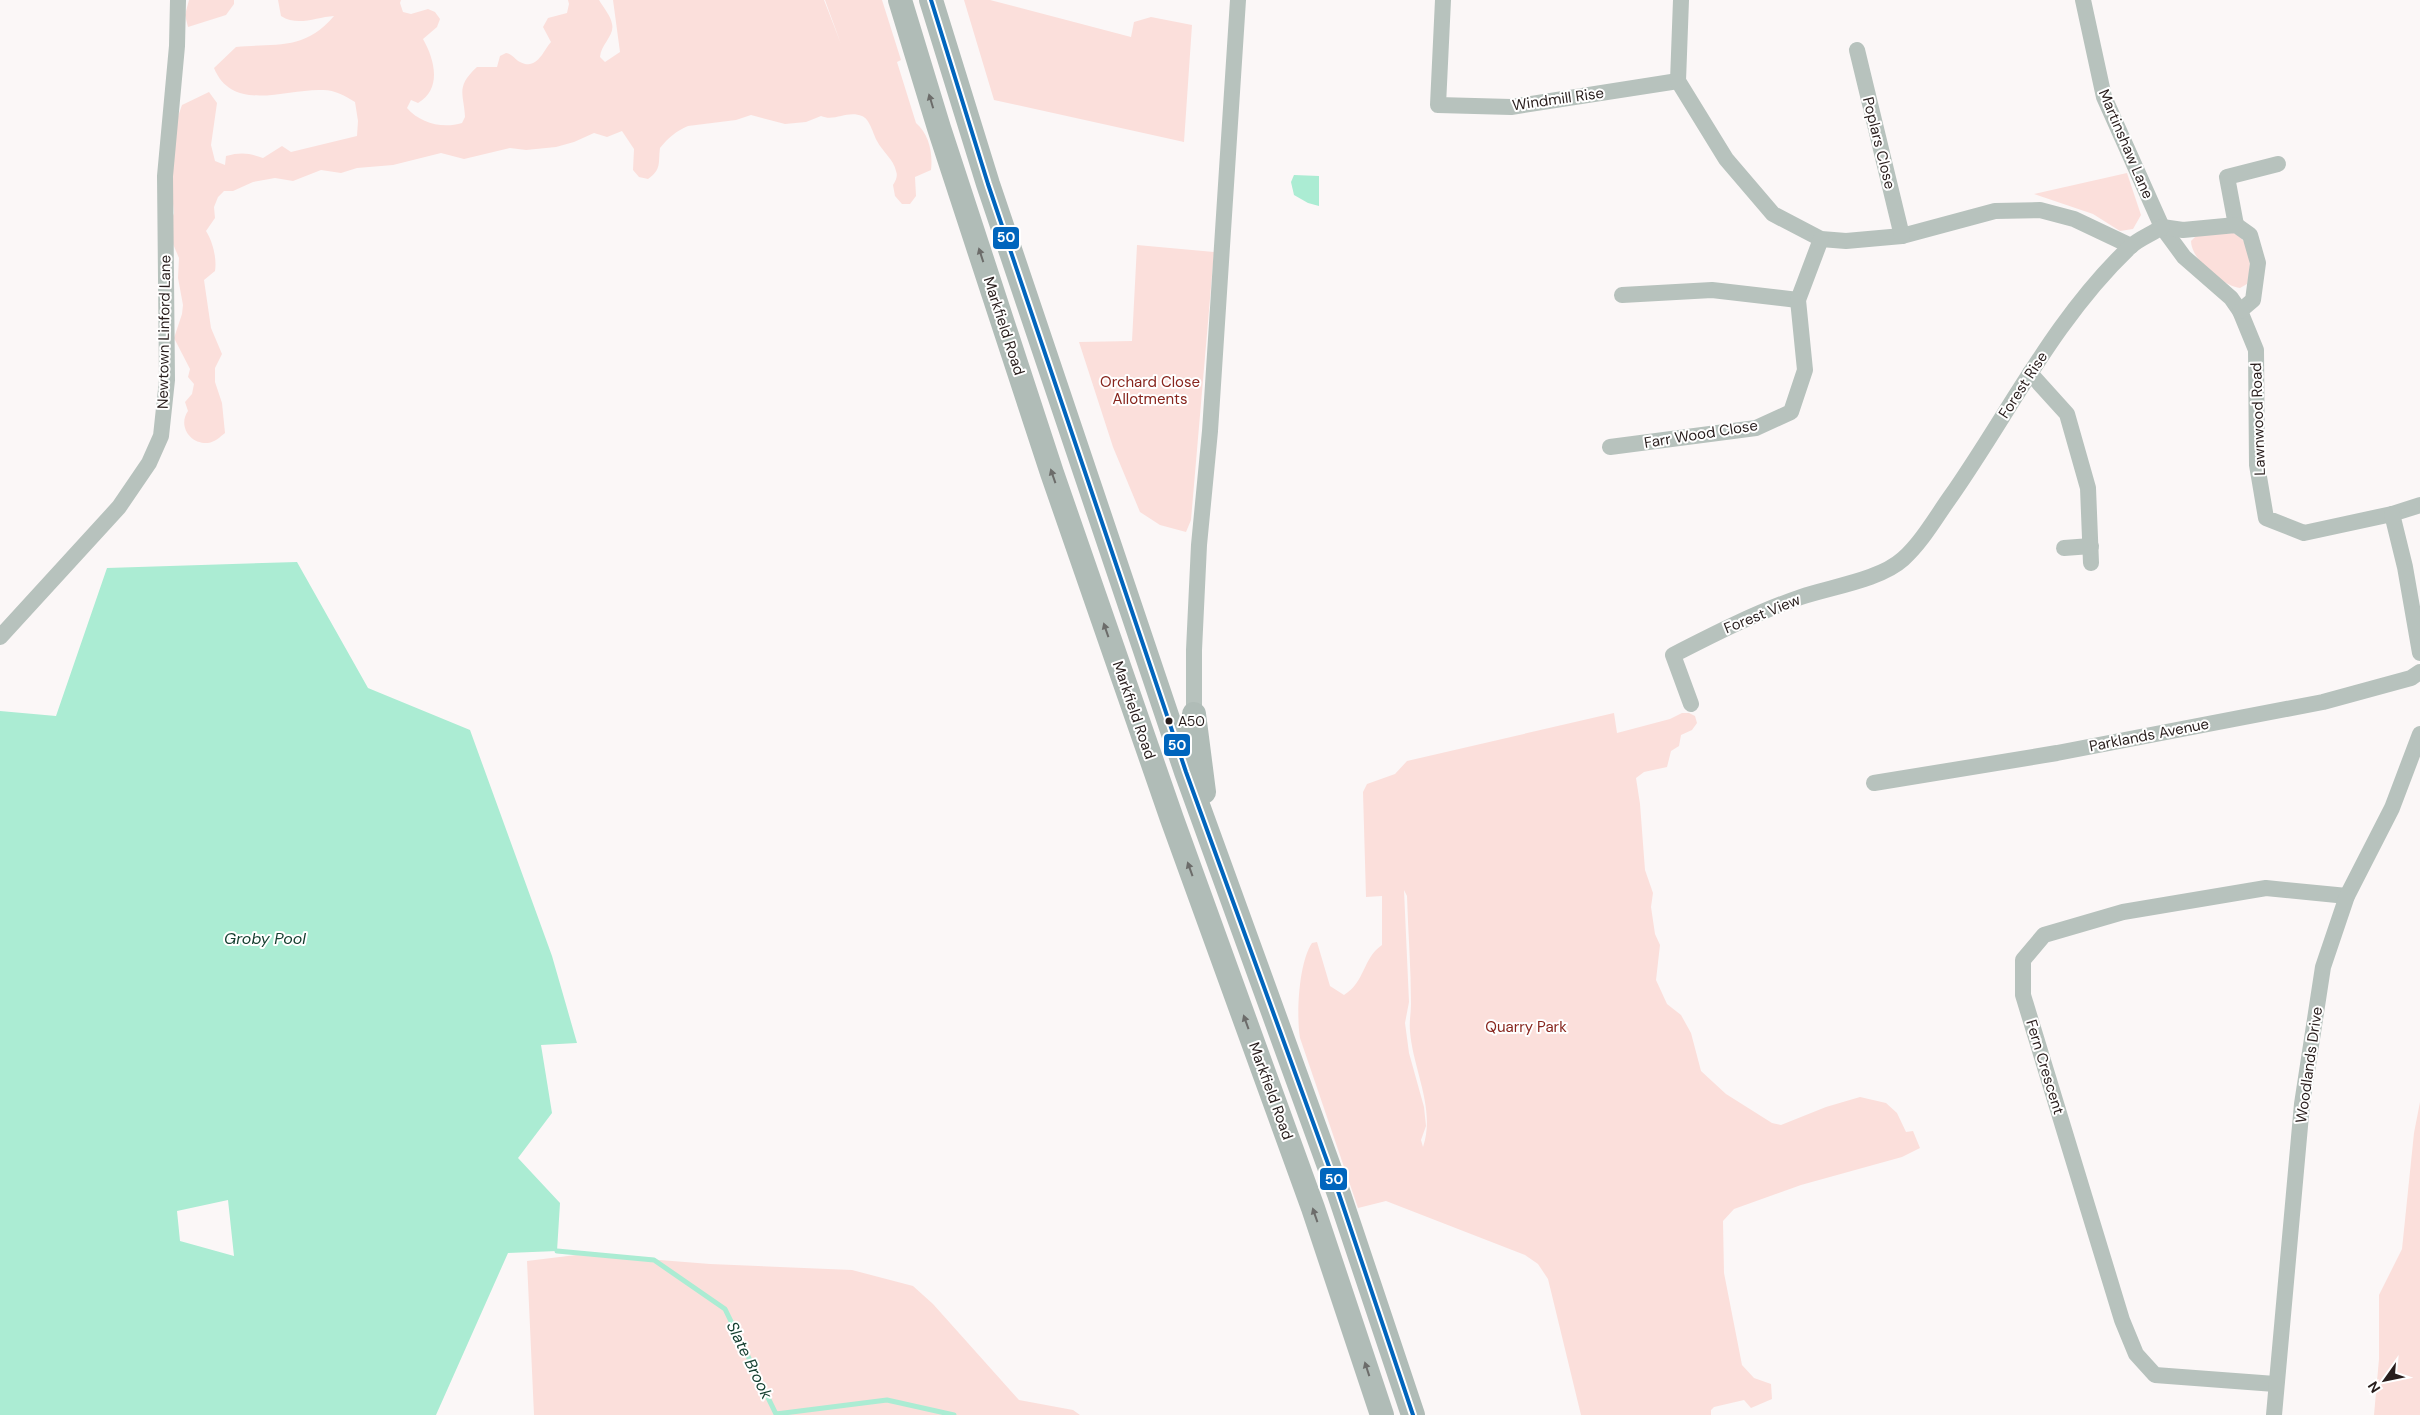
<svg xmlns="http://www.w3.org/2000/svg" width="2420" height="1415" font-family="'DM Sans',sans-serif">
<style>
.green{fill:#fbdfdb;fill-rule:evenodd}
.water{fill:#abecd3;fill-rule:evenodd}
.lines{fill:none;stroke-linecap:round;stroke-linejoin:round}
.stream{stroke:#abecd3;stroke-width:5}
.minor{stroke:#b7c2bd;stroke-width:16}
.highway{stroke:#b0bcb7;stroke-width:24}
.bus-1-casing{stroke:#fff;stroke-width:8}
.bus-1{stroke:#0065bd;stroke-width:4}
.oneway{fill:#6c6c6a}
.bus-dot{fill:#281d1c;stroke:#fff;stroke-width:2}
.labels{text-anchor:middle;stroke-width:4;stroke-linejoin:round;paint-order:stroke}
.bus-label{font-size:14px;fill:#281d1c;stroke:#fff;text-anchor:start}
.street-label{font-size:15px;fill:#281d1c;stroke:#fff}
.park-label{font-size:15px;fill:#87251d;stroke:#fff}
.water-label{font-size:16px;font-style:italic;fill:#164031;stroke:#fff}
.line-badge{stroke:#fff;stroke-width:2}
.badge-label{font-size:14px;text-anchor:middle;font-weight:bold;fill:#fff}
</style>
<rect width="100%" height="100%" fill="#fbf7f7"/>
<!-- green -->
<g class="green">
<path d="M 189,0 L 234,0 L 234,4 L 226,15 L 188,27 L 185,15 Z"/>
<path d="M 278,0 L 401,0 L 400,3 L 403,12 L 411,14 L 428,9 L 435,12 L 440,19 L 437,27 L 423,39 C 435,60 442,89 418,103 L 411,100 L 407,108 C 420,123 442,129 462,123 L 465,117 C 464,94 455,87 477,67 L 497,67 L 500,56 L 506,53 C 513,54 514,59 520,62 C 537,71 543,51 551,42 L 543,27 L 548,18 L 567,13 L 569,4 L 568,0 L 599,0 C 603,7 611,16 612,24 C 615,35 601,44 600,57 L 605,62 L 620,52 L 613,0 L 824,0 L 841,44 L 825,0 L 882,0 L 901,60 L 897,62 L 916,123 C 929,134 933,153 931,170 L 915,177 L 916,196 L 910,204 L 902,204 L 895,196 L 893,185 C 896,180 898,176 896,171 C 894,160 882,151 877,141 C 873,134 870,119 862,116 C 847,110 835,122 821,116 L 806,122 L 785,124 L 751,115 L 736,120 L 688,126 C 676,131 668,138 660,148 C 658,163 662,169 648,179 L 639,177 L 633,170 L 634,149 L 622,131 L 607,137 L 594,133 L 574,142 L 556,147 L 526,150 L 510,148 L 464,159 L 441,153 L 393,165 L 357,168 L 341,173 L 321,170 L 293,181 L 275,178 L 253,182 L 233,191 L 224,191 L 218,197 L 214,207 L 215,218 L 206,231 C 213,242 217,259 215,271 L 204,280 L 211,328 L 222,354 L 215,368 L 215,382 L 222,403 L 225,433 C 220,437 215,442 208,443 C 189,444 178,425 188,411 L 185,402 L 192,394 L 194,384 L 188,377 L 190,369 L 174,338 L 182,314 L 183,305 L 178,278 L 179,258 L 173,244 L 171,221 L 174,213 L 168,157 L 176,143 L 176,122 L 182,105 L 209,92 L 217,103 L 211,145 L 215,161 L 225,165 L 226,156 C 241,152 249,153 263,158 L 282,146 L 291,152 L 357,136 L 358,121 L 355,102 C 345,96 335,90 323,90 C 287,88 233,114 214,68 L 236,47 C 277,43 304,51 334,16 C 316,17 298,27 281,16 Z"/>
<path d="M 964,0 L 990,0 L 1131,37 L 1134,22 L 1151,17 L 1192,25 L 1184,142 L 994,100 Z"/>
<path d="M 2127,173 L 2141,215 L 2133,229 L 2120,231 L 2093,214 L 2034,194 Z"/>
<path d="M 2233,233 C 2252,240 2252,267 2247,284 L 2240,288 C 2223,286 2191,260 2191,241 L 2197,235 Z"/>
<path d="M 1137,245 L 1214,252 L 1191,520 L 1186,532 L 1160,525 L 1140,512 L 1113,447 L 1079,342 L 1132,341 Z"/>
<path d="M 1614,713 L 1617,733 L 1670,719 L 1682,713 L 1689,713 L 1695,716 L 1697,723 L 1692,730 L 1681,735 L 1679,746 L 1671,751 L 1667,767 L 1644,772 L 1636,778 L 1640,804 L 1645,870 L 1653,893 L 1651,907 L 1655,934 L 1660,945 L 1656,980 L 1667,1004 L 1681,1015 L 1691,1033 L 1701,1071 L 1726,1094 L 1772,1123 L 1781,1125 L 1826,1107 L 1860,1097 L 1886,1103 L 1897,1113 L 1906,1132 L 1913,1131 L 1920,1148 L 1902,1157 L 1801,1185 L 1734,1209 L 1723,1221 L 1724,1273 L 1742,1365 L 1754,1378 L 1771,1384 L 1772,1399 L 1751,1408 L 1744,1400 L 1714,1407 L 1711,1410 L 1711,1415 L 1581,1415 L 1548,1279 L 1538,1264 L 1525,1255 L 1386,1201 L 1358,1208 L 1300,1038 C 1296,1014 1299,962 1312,943 L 1317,942 L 1330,986 L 1344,995 C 1366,981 1362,959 1382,945 L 1382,896 L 1366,897 L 1363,792 L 1367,784 L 1395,774 L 1407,761 ZM 1404,890 L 1407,896 C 1408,932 1411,968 1411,1004 C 1411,1013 1409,1022 1410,1031 C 1413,1070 1436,1109 1423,1147 L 1421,1140 L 1426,1126 L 1424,1107 L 1409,1053 L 1405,1023 L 1409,1002 Z"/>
<path d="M 2420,1102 L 2420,1415 L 2374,1415 L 2379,1359 L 2379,1295 L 2402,1249 L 2414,1133 Z"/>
<path d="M 584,1254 L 710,1264 L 852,1270 L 913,1286 L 933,1304 L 1019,1400 L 1073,1410 L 1080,1415 L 534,1415 L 527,1261 Z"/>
</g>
<!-- water -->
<g class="water">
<path d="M 1294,175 L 1319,176 L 1319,206 L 1308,203 L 1294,195 L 1291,182 Z"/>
<path d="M 297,562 L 368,688 L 470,730 L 552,956 L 577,1043 L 541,1045 L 552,1113 L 518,1158 L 560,1203 L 557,1251 L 508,1253 L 436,1415 L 0,1415 L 0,711 L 56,716 L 107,568 ZM 228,1200 L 234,1256 L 180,1241 L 177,1211 Z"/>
</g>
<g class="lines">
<!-- stream -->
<path class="stream" d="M 557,1251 L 654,1260 L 725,1309 L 776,1414 L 887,1400 L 954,1415"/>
<!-- minor -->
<g class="minor">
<path d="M 1443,0 L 1438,105 L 1511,107 L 1678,81"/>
<path d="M 1681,0 L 1678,81 L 1726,159 L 1773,214 L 1821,239 L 1846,241 L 1902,236 L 1995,211 L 2040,210 L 2074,219 L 2131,246"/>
<path d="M 2083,0 L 2104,97 L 2162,227 L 2184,257 L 2231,298 L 2240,311 L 2256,350 L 2257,465 L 2266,518 L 2304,533 L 2392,514 L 2420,505"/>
<path d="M 1857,50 L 1902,236"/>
<path d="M 2236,225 L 2227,177 L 2278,164"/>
<path d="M 2162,227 L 2183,230 L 2236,225 L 2250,235 L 2258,263 L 2253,300 L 2240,311"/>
<path d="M 1622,295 L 1712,290 L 1798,300"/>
<path d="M 2030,373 L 2067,414 L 2088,488 L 2091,563"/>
<path d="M 1610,447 L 1756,428 L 1791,412 L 1805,370 L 1798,300 L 1821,239"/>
<path d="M 2392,514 L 2405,567 L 2420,653"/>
<path d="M 2064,548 L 2091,546"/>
<path d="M 0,637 L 119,507 L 149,463 L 161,436 L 167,380 L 165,176 L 177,46 L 178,0"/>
<path d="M 1691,704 L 1673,655 C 1714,634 1757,612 1801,597 C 1830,587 1880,580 1903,559 C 1922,542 1936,517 1951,496 C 2009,413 2055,318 2130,247 C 2138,239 2152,234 2162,227"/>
<path d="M 1194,714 L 1194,650 L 1199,545 L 1210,431 L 1238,0"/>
<path d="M 1874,783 L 2057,753 L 2323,702 L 2411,678 L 2420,672"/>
<path d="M 2275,1384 L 2155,1375 L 2136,1354 L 2122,1320 L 2023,995 L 2023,960 L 2044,935 L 2123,912 L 2266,888 L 2347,896"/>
<path d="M 2274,1415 L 2302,1104 L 2323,967 L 2347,896 L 2392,808 L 2420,734"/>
</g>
<!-- highway -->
<g class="highway">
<path d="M 900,0 L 939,128 L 1052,473 L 1172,819 L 1313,1208 L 1382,1415"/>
<path d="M 931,0 L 988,184 L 1186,772 L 1339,1194 L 1413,1415"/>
<path d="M 1194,714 L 1204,792"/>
</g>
<defs>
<path id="bus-1" d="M 931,0 L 988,184 L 1186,772 L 1339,1194 L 1413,1415"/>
</defs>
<!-- bus-1 casing -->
<use href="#bus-1" class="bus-1-casing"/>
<!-- bus-1 -->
<use href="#bus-1" class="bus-1"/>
</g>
<!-- one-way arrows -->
<defs><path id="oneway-solid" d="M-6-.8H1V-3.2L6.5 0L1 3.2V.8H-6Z" transform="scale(1.25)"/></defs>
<g class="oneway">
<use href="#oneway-solid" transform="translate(931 101) rotate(-107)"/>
<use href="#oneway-solid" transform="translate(981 255) rotate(-108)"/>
<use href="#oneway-solid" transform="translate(1053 476) rotate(-109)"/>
<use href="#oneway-solid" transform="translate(1106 630) rotate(-109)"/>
<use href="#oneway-solid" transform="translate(1190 869) rotate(-110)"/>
<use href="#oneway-solid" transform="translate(1246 1022) rotate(-110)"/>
<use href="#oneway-solid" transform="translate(1315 1215) rotate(-109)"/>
<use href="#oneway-solid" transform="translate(1367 1369) rotate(-108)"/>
</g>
<!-- markers -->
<circle class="bus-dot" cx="1169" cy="721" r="4.5"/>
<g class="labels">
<!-- bus labels -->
<g class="bus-label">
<text x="1178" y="726">A50</text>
</g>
<!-- street labels -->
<g class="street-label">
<text transform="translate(1558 99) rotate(-8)" y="5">Windmill Rise</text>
<text transform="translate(1879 143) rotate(76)" y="5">Poplars Close</text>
<text transform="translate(2126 144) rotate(67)" y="5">Martinshaw Lane</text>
<text transform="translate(1004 326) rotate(72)" y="5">Markfield Road</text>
<text transform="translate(164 332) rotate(-89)" y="5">Newtown Linford Lane</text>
<text transform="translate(2023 385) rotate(-57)" y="5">Forest Rise</text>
<text transform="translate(2258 419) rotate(-92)" y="5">Lawnwood Road</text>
<text transform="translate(1701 434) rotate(-9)" y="5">Farr Wood Close</text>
<text transform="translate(1762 614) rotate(-22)" y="5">Forest View</text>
<text transform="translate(1134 710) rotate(71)" y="5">Markfield Road</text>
<text transform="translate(2149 735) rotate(-11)" y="5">Parklands Avenue</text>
<text transform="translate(2309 1065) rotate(-82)" y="5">Woodlands Drive</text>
<text transform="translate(2045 1067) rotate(73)" y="5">Fern Crescent</text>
<text transform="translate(1271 1091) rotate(70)" y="5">Markfield Road</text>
</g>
<!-- park labels -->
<g class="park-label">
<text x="1150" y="387">Orchard Close<tspan x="1150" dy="17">Allotments</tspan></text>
<text x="1526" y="1032">Quarry Park</text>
</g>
<!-- water labels -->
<g class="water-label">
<text x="265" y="944">Groby Pool</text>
<text transform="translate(750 1360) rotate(64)" y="6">Slate Brook</text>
</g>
</g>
<g class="line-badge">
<rect x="992" y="226" width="28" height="24" rx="5" fill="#0065bd"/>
<rect x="1163" y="733" width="28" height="24" rx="5" fill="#0065bd"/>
<rect x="1319" y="1167" width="29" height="24" rx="5" fill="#0065bd"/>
</g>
<g class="badge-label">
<text x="1006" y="242">50</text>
<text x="1177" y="750">50</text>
<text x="1334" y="1184">50</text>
</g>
<!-- north arrow -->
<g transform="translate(2385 1380) rotate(237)" stroke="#ffffff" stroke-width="4" paint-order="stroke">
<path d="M0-4L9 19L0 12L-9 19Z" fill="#281d1c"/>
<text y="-8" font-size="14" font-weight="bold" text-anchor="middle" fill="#281d1c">N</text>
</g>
</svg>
